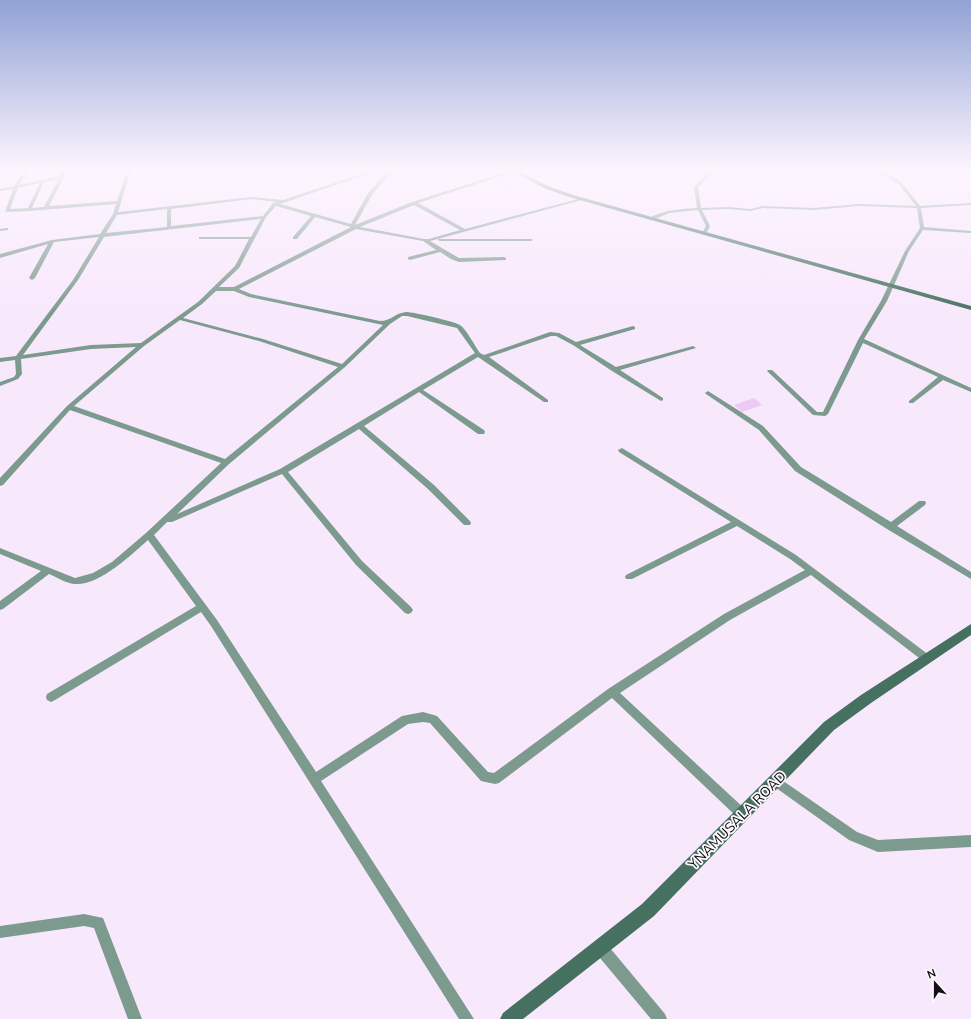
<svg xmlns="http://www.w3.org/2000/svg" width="971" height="1019" font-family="'Nunito Sans',sans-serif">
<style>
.green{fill:#eec8f7}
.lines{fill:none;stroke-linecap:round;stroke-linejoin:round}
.street{fill:#7d9a8e;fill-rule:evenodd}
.secondary{fill:#467160;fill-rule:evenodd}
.labels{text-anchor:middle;stroke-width:3.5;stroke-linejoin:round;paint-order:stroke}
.near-street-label{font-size:14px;fill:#160f17;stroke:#fefaff}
</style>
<rect width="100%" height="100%" fill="#f8e8fc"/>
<!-- green -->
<path class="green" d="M 754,398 L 762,405 L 742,412 L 734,405 Z"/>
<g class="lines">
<!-- street -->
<g class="street">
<path d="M 24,171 L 28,171 L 19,185 L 60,176 L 63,171 L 67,171 L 49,206 L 117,201 L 127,171 L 131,171 L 118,212 L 252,197 L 283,200 L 370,171 L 377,171 L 280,204 L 351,224 L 368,193 L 388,171 L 392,171 L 372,195 L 355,225 L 412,202 L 510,171 L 517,171 L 418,203 L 465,229 L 582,198 L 582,200 L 430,241 L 459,258 L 504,257 L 506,258 L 506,260 L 459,262 L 451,259 L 440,252 L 410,260 L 408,259 L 408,257 L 436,250 L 423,241 L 356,229 L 239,289 L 251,294 L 380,321 C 391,321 395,313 406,312 C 413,312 453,321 460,325 C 466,329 475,346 480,353 L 484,355 L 550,332 L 559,333 L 576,342 L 633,326 L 635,327 L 635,329 L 580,345 L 616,367 L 693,346 L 696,348 L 620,370 L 663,398 L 663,400 L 661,401 L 612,371 L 573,345 L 556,336 L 551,336 L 489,357 L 548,400 L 548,402 L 544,402 L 478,357 L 423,390 L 484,430 L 485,432 L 484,434 L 478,434 L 419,392 L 364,426 L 434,485 L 470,521 L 471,523 L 470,525 L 464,525 L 428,489 L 359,429 L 288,472 L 362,561 L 411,607 L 413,610 L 411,613 L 408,614 L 405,613 L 356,565 L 282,474 L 172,522 L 167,522 L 154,535 L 217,620 L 316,772 L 402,716 L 423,712 L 437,716 L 488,772 L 494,773 L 608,689 L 724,614 L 805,570 L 790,559 L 737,526 L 632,579 L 626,579 L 625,577 L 626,575 L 731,522 L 619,452 L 618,450 L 622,448 L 796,555 L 929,655 L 931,658 L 929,661 L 926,662 L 923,661 L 811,575 L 730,620 L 620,693 L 746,810 L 748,814 L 746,818 L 742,820 L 738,818 L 612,698 L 499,783 L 495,784 L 481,781 L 430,723 L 423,722 L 408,724 L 321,781 L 474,1019 L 459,1019 L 211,626 L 201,612 L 55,700 L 51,702 L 47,700 L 46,697 L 47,694 L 196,606 L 148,540 C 131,555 99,586 75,584 C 68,584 56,577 49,574 L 3,609 L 0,610 L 0,601 L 41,571 L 0,554 L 0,548 L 75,578 L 93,573 L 112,562 L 146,533 L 221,463 L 70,410 L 3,485 L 0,486 L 0,478 L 67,406 L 136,347 L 91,349 L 21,359 L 22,374 L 18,379 L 0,386 L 0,382 L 14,377 L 16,374 L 15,360 L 0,362 L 0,358 L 16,356 L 73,280 L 99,237 L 54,242 L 35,278 L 32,280 L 29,278 L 48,244 L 0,258 L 0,254 L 52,240 L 100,234 L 113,214 L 116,204 L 29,211 L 5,212 L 13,189 L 0,191 L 0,189 L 14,186 ZM 59,179 L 44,207 L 32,208 L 44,182 ZM 40,183 L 28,208 L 10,209 L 18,188 ZM 252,199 L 277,202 L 273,203 L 263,216 L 171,226 L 171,209 ZM 414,205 L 460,230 L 429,239 L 424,239 L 360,227 ZM 276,206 L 311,216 L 293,237 L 293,239 L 297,239 L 315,217 L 351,227 L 234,287 L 219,287 L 239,268 L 266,217 ZM 167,209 L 167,227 L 106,233 L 117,215 ZM 261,219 L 251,237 L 199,237 L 199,239 L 249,239 L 235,266 L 198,302 L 141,343 L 91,345 L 23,355 L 78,280 L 104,237 ZM 216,291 L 234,291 L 249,297 L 383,325 L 342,364 L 263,339 L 183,318 L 202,304 ZM 402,316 L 407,316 L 457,328 L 475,353 L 280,469 L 177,514 L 229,464 L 345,367 L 390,324 ZM 180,320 L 259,341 L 338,367 L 225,459 L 74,406 L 144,346 Z"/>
<path d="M 710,171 L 714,171 L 698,187 L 701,208 L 729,207 L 750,209 L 763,206 L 814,208 L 859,204 L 916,206 L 899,184 L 876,171 C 896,171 909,192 920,206 L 971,203 L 971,205 L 921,208 L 924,227 L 971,231 L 971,233 L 923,230 L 909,251 L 887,301 L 864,339 L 971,388 L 971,392 L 943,380 L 913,403 L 909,403 L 909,401 L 938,377 L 863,343 L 828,414 L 825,416 L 813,415 L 767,371 L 768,370 L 772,370 L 817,412 L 823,412 L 858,340 L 881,301 L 905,251 L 920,228 L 917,208 L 859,206 L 814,210 L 763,208 L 750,211 L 729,209 L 702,210 L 710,226 L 706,234 L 704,234 L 702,233 L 706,226 L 698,210 L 669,213 L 653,220 L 649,220 L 649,218 C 664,210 680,209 697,208 L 694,187 Z"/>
<path d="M 6,228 L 8,228 L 8,230 L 0,231 L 0,229 Z"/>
<path d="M 438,239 L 531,239 L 533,240 L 531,241 L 440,241 L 438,240 Z"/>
<path d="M 708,391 L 763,426 L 801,467 L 891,522 L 919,501 L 925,501 L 926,503 L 925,505 L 897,526 L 971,572 L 971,579 L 887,529 L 795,471 L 759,430 L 706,394 L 705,393 Z"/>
<path d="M 776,776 L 857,832 L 878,840 L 971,835 L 971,847 L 878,852 L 849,840 L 772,785 L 770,781 L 772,777 Z"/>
<path d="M 84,914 L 103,918 L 142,1019 L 128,1019 L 94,928 L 84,926 L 0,938 L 0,926 Z"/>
<path d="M 600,940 L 605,942 L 665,1014 L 667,1019 L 651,1019 L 595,952 L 593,947 L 595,942 Z"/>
</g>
<!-- secondary -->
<g class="secondary">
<path d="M 512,171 L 518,171 L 548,186 L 573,195 L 971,306 L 971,310 L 569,197 L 544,188 Z"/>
<path d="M 971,624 L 971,635 L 871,703 L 834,730 L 654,916 L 523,1019 L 500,1019 L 503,1013 L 642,904 L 824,722 L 861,695 Z"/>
</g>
</g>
<!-- sky -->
<linearGradient id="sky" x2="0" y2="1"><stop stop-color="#91a2d5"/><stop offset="0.54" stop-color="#fcf5fe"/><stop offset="1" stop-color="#fcf5fe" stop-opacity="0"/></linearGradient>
<rect width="971" height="314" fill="url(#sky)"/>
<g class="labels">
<!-- near-street labels -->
<g class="near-street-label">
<text transform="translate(737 820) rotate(-45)" y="5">YNAMUSALA ROAD</text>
</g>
</g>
<!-- north arrow -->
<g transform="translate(935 983) rotate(339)" stroke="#fefaff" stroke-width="3" paint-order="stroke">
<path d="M0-3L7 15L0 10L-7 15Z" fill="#160f17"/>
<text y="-6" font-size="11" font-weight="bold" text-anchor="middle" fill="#160f17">N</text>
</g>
</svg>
